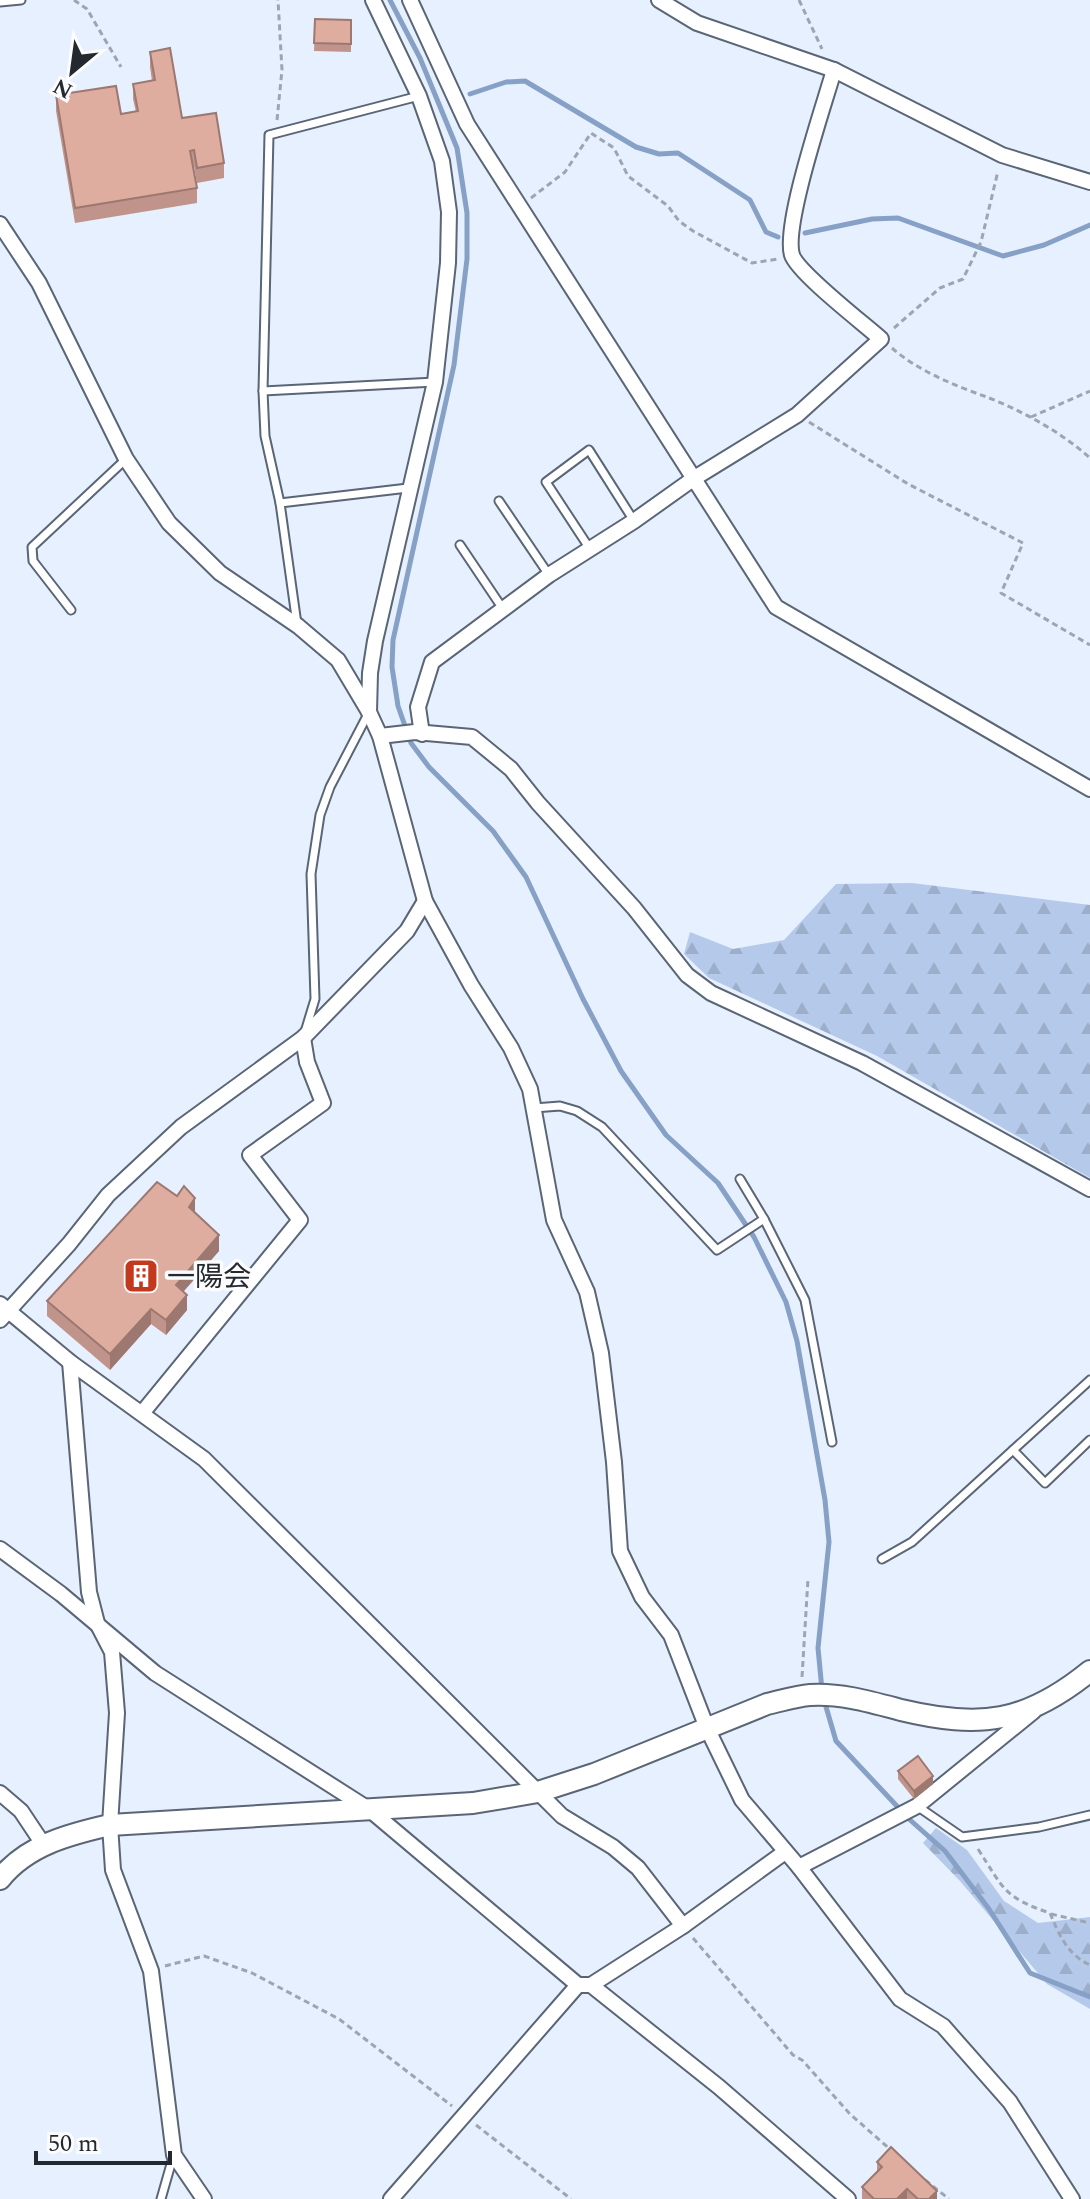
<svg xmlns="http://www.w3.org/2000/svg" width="1090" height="2199" font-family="Spectral,'Noto Sans JP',serif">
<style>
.forest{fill:url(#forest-firs)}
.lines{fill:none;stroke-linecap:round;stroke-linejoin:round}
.stream{stroke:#87a0c6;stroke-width:5}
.lane-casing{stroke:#5a6575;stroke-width:11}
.street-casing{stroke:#5a6575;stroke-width:18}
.secondary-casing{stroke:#5a6575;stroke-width:24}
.path{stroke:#9da5b1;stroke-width:3;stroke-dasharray:6 4;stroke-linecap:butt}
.lane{stroke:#fff;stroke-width:7}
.street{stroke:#fff;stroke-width:14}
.secondary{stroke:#fff;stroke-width:20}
.wall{fill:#c0948a}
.shaded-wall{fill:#9c7870}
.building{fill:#dfaca0;stroke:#9c7870;stroke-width:2}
.labels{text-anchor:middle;stroke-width:7;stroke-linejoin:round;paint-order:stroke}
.poi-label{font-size:28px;fill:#242930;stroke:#fcfcfc;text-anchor:start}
</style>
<defs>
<pattern id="forest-firs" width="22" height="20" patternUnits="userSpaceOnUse" patternTransform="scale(2)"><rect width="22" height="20" fill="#b5caeb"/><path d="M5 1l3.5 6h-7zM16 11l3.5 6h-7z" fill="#9caeca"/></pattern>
</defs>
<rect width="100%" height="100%" fill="#e6f0ff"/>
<!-- forest -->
<g class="forest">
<path d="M 912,883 L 1090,905 L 1090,1178 L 877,1056 L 709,978 L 684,954 L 690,932 L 733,949 L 784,940 L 836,884 Z"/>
<path d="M 936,1828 L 967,1850 L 1004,1901 L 1038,1923 L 1090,1917 L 1090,2009 L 1047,1984 L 960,1881 L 923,1843 Z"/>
</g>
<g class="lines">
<!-- stream -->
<g class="stream">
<path d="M 390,0 L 420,58 L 457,148 L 467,213 L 467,259 L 454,365 L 393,640 L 392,667 L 398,706 L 411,743 L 429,767 L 493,831 L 526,877 L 583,999 L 621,1071 L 666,1135 L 718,1183 L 754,1237 L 786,1302 L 797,1341 L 825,1500 L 829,1542 L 818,1648 L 822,1690"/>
<path d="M 470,94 L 506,82 L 525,81 L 636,147 L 659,154 L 678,153 L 750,200 L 766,232 L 778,237"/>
<path d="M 805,233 L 872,219 L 898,218 L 1003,256 L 1044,245 L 1090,225"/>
<path d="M 824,1700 L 836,1741 L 909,1819 L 945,1851 L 989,1909 L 1030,1973 L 1090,1997"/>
</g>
<defs>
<g id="lane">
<path d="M 0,2 L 21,0"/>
<path d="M 263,391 L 435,382"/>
<path d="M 499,501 L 549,575"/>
<path d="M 280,503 L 408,488"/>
<path d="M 460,545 L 503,609"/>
<path d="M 590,549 L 546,482 L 589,450 L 634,521"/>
<path d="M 71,610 L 33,561 L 32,547 L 126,459"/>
<path d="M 297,624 L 280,503 L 265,436 L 263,391 L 269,135 L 419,96"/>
<path d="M 305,1032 L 315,999 L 311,874 L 320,815 L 330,787 L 368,714"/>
<path d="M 534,1108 L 560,1106 L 577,1111 L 602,1127 L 717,1250 L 764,1219"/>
<path d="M 740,1179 L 764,1219 L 805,1300 L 832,1442"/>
<path d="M 1013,1450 L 1045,1483 L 1090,1440"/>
<path d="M 882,1559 L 912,1542 L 1090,1380"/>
<path d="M 917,1806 L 962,1837 L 1039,1827 L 1090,1815"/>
<path d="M 161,2199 L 173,2157"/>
</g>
<g id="street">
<path d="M 410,0 L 467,124 L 776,607 L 1090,789"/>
<path d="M 659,0 L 697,23 L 834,70 L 1002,155 L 1090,182"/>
<path d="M 0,224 L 39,283 L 126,459 L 169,523 L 220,573 L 298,626 L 338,660 L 369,712 L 380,736 L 425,901 L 471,985 L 511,1048 L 530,1089 L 554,1220 L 587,1292 L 601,1353 L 614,1462 L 620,1551 L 642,1597 L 671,1635 L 707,1728 L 742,1800 L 799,1867 L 900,1999 L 943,2026 L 1010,2102 L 1072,2199"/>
<path d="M 369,712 L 370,673 L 375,641 L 435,382 L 448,263 L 449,212 L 442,161 L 419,96 L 373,0"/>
<path d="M 422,734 L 418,707 L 432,662 L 549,575 L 634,521 L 693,479 L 797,415 L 881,339 C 863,323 798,273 792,255 C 783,225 824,105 834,70"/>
<path d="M 380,736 L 415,732 L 472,737 L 511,769 L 538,803 L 634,908 L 687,975 L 711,993 L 862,1063 L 1090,1189"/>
<path d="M 0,1304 L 70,1362 L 204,1459 L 562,1816 L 613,1847 L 638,1868 L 683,1926"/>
<path d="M 0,1320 L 69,1244 L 108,1195 L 181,1127 L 303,1038 L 407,931 L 425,901"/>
<path d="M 70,1362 L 89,1592 L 97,1623 L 112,1652 L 117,1713 L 110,1825 L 113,1870 L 151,1971 L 174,2155 L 204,2199"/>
<path d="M 143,1412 L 300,1220 L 250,1155 L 323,1103 L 307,1062 L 303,1038"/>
<path d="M 0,1549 L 61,1594 L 155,1673 L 370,1810 L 578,1985 L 591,1985 L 683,1926 L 785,1852"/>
<path d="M 0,1793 L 21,1811 L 43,1844"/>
<path d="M 799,1867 L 917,1806 L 1034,1711"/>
<path d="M 591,1985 L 719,2087 L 848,2199"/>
<path d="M 391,2199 L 578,1985"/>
</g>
<path id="secondary" d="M 0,1879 C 27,1845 70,1834 110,1825 L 473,1803 L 538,1792 L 594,1774 L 767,1704 C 781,1701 796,1696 810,1695 C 840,1693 871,1702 901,1710 C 980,1729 1026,1723 1090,1671"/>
</defs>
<!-- lane casing -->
<use href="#lane" class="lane-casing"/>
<!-- street casing -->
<use href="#street" class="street-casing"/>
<!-- secondary casing -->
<use href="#secondary" class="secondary-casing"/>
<!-- path -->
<g class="path">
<path d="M 74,0 L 87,9 L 121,67"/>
<path d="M 799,0 L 822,49"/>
<path d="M 277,120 L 282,70 L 278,0"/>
<path d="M 531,198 L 565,172 L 591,133 L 614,148 L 628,176 L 668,206 L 679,221 L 693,231 L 752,263 L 778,259"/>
<path d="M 894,328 L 940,288 L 963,279 L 981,242 L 998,171"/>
<path d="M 892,348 C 917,370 953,385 984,396 C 1021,410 1061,432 1090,458"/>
<path d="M 1031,417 L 1090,391"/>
<path d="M 809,422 L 908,484 L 1023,543 L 1001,593 L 1090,645"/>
<path d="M 802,1677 L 808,1579"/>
<path d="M 978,1849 C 1004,1889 1003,1897 1050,1913 C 1059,1935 1068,1955 1090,1965"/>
<path d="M 1051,1914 L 1090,1923"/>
<path d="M 693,1938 L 793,2055 L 802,2060 L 850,2114 L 892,2151"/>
<path d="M 165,1966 L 204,1956 L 252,1973 L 339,2019 L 452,2106"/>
<path d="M 476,2125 L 571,2199"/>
<path d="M 925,2180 L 949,2199"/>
</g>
<!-- lane -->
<use href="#lane" class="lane"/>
<!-- street -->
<use href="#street" class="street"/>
<!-- secondary -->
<use href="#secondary" class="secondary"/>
</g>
<!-- wall -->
<g class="wall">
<path d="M 315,19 L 351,20 L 351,52 L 314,51 Z"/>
<path d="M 150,52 L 182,118 L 224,163 L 224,178 L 197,183 L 194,166 L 193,166 L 197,188 L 197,203 L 75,223 L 56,111 L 56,95 L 121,114 L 136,112 L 133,99 L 133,84 L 152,81 L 150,67 Z"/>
<path d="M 177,1196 L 195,1213 L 219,1251 L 183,1292 L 187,1310 L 166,1335 L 151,1324 L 110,1370 L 47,1316 L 47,1301 Z"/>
<path d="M 898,1771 L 933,1784 L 914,1799 L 898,1779 Z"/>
<path d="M 877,2162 L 937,2199 L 862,2199 L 862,2187 L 877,2171 Z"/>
</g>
<!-- shaded-wall -->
<g class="shaded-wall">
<path d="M 195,1198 L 195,1213 L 189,1207 Z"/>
<path d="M 219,1235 L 219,1251 L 176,1300 L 176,1285 Z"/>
<path d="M 187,1295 L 187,1310 L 166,1335 L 166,1320 Z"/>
<path d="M 151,1309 L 151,1324 L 110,1370 L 110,1354 Z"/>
<path d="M 933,1776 L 933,1784 L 914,1799 L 914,1791 Z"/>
<path d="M 907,2189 L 907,2199 L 897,2199 Z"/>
<path d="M 937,2191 L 937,2199 L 929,2199 Z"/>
</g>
<!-- building -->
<g class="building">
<path d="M 315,19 L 351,20 L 351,44 L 314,43 Z"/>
<path d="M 170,48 L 182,118 L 216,113 L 224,163 L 197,168 L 194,150 L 190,151 L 197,188 L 75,208 L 56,95 L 116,86 L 121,114 L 138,111 L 133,84 L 155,80 L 150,52 Z"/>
<path d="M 157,1182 L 177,1196 L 184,1186 L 195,1198 L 189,1207 L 219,1235 L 176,1285 L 187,1295 L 166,1320 L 151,1309 L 110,1354 L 47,1301 Z"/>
<path d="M 918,1756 L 933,1776 L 914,1791 L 898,1771 Z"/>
<path d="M 891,2147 L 937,2191 L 929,2199 L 918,2199 L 907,2189 L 897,2199 L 874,2199 L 862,2187 L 882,2167 L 877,2162 Z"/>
</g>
<!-- icons -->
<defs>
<symbol id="building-square" viewBox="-11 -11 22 22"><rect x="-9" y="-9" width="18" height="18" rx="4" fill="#c4391d" stroke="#fcfcfc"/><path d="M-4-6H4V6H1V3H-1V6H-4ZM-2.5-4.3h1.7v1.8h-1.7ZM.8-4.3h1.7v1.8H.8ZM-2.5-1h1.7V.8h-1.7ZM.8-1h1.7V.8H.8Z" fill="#fff"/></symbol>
</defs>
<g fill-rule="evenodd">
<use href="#building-square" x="121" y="1256" width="40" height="40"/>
</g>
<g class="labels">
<!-- poi labels -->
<g class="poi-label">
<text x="167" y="1286">一陽会</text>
</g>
</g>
<!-- north arrow -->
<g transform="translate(72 72) rotate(209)" stroke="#fcfcfc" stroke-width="6" paint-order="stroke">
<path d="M0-6L14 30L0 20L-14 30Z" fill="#242930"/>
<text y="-12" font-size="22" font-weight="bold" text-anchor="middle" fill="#242930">N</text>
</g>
<!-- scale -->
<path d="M36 2151v12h134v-12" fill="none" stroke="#242930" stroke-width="4"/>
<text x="48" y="2151" font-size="24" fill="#242930" stroke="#fcfcfc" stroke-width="6" paint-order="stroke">50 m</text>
</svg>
